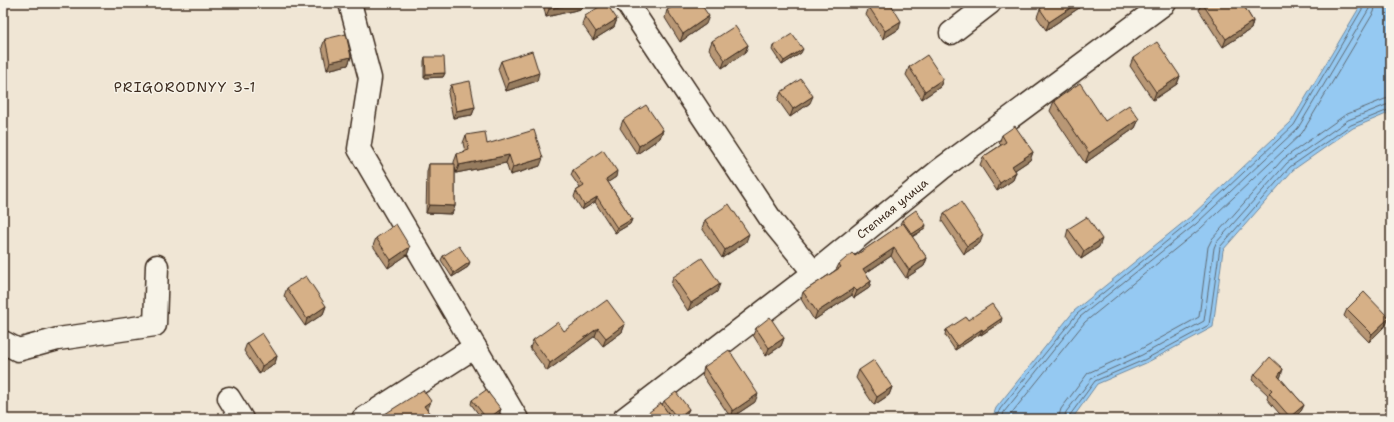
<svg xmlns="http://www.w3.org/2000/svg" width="1394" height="422" font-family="'Shantell Sans',sans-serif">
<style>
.water{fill:#95c9f2;stroke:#71899d}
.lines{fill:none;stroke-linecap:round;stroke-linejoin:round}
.shore{stroke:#5f6a73;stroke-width:1}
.minor-casing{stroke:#3b2a1e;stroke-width:25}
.minor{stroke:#f7f3e8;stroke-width:22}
.wall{fill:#b89774;stroke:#3b2a1e}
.shaded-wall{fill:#967b5e;stroke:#3b2a1e}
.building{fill:#d6b087;stroke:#3b2a1e}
.labels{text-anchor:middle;stroke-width:3;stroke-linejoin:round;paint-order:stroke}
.street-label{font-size:12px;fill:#3b2a1e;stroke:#f7f3e8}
.quarter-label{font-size:14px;letter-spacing:1px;fill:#3b2a1e;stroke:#f7f3e8}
</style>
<rect width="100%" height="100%" fill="#f0e6d5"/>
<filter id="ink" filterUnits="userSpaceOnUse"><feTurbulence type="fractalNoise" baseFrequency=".025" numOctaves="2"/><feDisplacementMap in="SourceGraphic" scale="8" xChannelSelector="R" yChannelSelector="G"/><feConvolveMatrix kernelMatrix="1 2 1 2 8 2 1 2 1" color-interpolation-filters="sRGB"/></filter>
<g filter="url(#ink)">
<!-- water -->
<path class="water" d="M 1362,3 L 1391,3 L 1391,112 L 1353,128 L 1293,170 L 1223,250 L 1213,327 L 1146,363 L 1097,384 L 1072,419 L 992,419 L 996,408 L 1074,311 L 1190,217 L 1291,122 Z"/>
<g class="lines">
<!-- shore -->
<g class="shore">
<path d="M 996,419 L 1000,409 L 1077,314 L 1193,220 L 1294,125 L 1364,6 L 1365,3"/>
<path d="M 1002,419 L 1004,412 L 1080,317 L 1196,224 L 1298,128 L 1369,9 L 1370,3"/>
<path d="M 1008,419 L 1010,415 L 1085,322 L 1200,229 L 1302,133 L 1374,12 L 1376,3"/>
<path d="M 1058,419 L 1061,409 L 1088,373 L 1139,350 L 1199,317 L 1208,247 L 1212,239 L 1283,159 L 1345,115 L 1385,99 L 1391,98"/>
<path d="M 1064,419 L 1066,412 L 1093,377 L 1142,355 L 1204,321 L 1214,248 L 1216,243 L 1287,163 L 1348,120 L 1386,105 L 1391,104"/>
<path d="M 1069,419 L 1070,415 L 1095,381 L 1144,360 L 1209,325 L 1220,247 L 1290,167 L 1351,125 L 1391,109"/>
</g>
<defs>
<g id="minor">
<path d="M 350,3 L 370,78 L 359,149 L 517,419"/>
<path d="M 627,3 L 774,224 L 814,273"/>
<path d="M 951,33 L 990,3"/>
<path d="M 3,342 L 18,350 L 58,339 L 155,325 L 157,266"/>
<path d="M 229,398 L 242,419"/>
<path d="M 363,419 L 475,347"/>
<path id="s1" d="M 624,419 L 814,273 L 941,169 L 1165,3"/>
</g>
</defs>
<!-- minor casing -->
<use href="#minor" class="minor-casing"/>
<!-- minor -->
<use href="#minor" class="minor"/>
</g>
<!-- wall -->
<g class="wall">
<path d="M 543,3 L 583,3 L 581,9 L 546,17 Z"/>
<path d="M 1201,3 L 1242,3 L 1253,21 L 1251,29 L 1223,47 L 1199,10 Z"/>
<path d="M 869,7 L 899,29 L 883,39 L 866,15 Z"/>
<path d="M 1079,8 L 1046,30 L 1037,17 L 1040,9 Z"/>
<path d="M 667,10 L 706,24 L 680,42 L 665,18 Z"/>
<path d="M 585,16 L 617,19 L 614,27 L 593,40 L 582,24 Z"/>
<path d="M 325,39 L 351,57 L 348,65 L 327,70 L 322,47 Z"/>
<path d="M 712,41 L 748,45 L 745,53 L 722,68 L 709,49 Z"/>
<path d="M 773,46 L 801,53 L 782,65 L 772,50 Z"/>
<path d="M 425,57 L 445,73 L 443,77 L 424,78 L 424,61 Z"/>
<path d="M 1133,58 L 1180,76 L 1177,84 L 1153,100 L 1130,66 Z"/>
<path d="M 501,61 L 537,81 L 506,91 L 498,69 Z"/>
<path d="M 909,67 L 943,79 L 940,87 L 922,99 L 906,75 Z"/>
<path d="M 451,85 L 475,107 L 472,115 L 453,118 L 448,93 Z"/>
<path d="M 781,92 L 810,103 L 790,117 L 778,100 Z"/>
<path d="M 1054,101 L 1105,121 L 1139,119 L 1135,128 L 1085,163 L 1050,111 Z"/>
<path d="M 623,120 L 663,130 L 660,138 L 637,154 L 620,128 Z"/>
<path d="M 466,135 L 540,166 L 510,175 L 506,163 L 456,173 L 455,167 L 455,206 L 452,214 L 426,213 L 427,172 L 429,164 L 454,164 L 454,162 L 457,154 L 465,151 L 463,143 Z"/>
<path d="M 1002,135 L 1033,152 L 1030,160 L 1015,170 L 1016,172 L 1013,180 L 997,191 L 980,165 L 983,157 L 1001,145 L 999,143 Z"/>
<path d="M 573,170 L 616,177 L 608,182 L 632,219 L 630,224 L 615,233 L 595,202 L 582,210 L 574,197 L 576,191 L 580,188 L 571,175 Z"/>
<path d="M 944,213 L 980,243 L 964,254 L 942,221 Z"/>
<path d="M 705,220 L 746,242 L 722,258 L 702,228 Z"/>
<path d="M 902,220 L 925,229 L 912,237 L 927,258 L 924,266 L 906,278 L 891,256 L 866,273 L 871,281 L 869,288 L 854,298 L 852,295 L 814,320 L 801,299 L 803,292 L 836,270 L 839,264 L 855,256 L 901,225 L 900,224 Z"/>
<path d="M 1068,229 L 1099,247 L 1081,259 L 1066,237 Z"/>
<path d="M 376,238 L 410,247 L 407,255 L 388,268 L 373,246 Z"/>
<path d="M 443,256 L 468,267 L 452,277 L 441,260 Z"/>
<path d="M 673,277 L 717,292 L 688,311 L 671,285 Z"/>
<path d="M 287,288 L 326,306 L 323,314 L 305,326 L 284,296 Z"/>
<path d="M 1347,309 L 1386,325 L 1369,342 L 1344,316 Z"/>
<path d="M 968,320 L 1001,322 L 981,335 L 980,334 L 955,350 L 945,335 L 946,330 Z"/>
<path d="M 625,324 L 622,332 L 603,346 L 595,336 L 547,371 L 530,348 L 533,340 L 564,331 Z"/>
<path d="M 756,328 L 784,338 L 781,346 L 766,356 L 753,335 Z"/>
<path d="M 247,343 L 277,356 L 275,363 L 259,374 L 244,351 Z"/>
<path d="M 704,367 L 755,402 L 731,418 L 702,375 Z"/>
<path d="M 859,370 L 892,387 L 889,395 L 874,405 L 856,378 Z"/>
<path d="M 1255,374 L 1281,376 L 1280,378 L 1304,405 L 1301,411 L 1293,419 L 1284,419 L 1267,399 L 1268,395 L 1252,380 Z"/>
<path d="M 472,400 L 501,409 L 499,414 L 492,419 L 482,419 L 471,404 Z"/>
<path d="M 664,401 L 689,409 L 687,413 L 680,419 L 673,419 L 662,405 Z"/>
<path d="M 648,413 L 668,413 L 666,417 L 664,419 L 647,419 L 646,418 Z"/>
</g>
<!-- shaded-wall -->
<g class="shaded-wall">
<path d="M 575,3 L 583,3 L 581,9 L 546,17 L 549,9 Z"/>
<path d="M 1078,3 L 1081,3 L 1079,8 L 1046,30 L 1049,22 Z"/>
<path d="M 709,16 L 706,24 L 680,42 L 683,34 Z"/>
<path d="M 617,19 L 614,27 L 593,40 L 596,32 Z"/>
<path d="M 901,21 L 899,29 L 883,39 L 885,31 Z"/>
<path d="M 1253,21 L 1251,29 L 1223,47 L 1226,39 Z"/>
<path d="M 748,45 L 745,53 L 722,68 L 725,60 Z"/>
<path d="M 803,49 L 801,53 L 782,65 L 784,61 Z"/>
<path d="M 351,57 L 348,65 L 327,70 L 330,62 Z"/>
<path d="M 445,73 L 443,77 L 424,78 L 426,74 Z"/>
<path d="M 539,73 L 537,81 L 506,91 L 509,83 Z"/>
<path d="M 1180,76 L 1177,84 L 1153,100 L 1156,92 Z"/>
<path d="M 943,79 L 940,87 L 922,99 L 925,91 Z"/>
<path d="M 813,96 L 810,103 L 790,117 L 793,109 Z"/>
<path d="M 475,107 L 472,115 L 453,118 L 456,111 Z"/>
<path d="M 1139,119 L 1135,128 L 1085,163 L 1089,153 Z"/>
<path d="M 663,130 L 660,138 L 637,154 L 639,146 Z"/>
<path d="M 1033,152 L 1030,160 L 1009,174 L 1012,166 Z"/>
<path d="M 509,155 L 506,163 L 456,173 L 459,165 Z"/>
<path d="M 543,158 L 540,166 L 510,175 L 513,167 Z"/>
<path d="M 617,171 L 616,177 L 604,185 L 606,179 Z"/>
<path d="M 1016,172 L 1013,180 L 997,191 L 1000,183 Z"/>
<path d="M 597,197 L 595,202 L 582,210 L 584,205 Z"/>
<path d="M 429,205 L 455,206 L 452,214 L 426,213 Z"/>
<path d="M 632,219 L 630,224 L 615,233 L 617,228 Z"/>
<path d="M 926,225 L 925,229 L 910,238 L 912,234 Z"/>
<path d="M 749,234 L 746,242 L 722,258 L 725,250 Z"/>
<path d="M 983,235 L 980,243 L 964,254 L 967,246 Z"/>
<path d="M 1102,239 L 1099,247 L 1081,259 L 1084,251 Z"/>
<path d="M 410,247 L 407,255 L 388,268 L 391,260 Z"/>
<path d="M 894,248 L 891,256 L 861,276 L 863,269 Z"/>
<path d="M 927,258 L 924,266 L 906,278 L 909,270 Z"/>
<path d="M 470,262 L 468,267 L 452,277 L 454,273 Z"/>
<path d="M 871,281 L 869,288 L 854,298 L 857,291 Z"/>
<path d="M 720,284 L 717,292 L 688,311 L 691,303 Z"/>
<path d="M 854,288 L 852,295 L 814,320 L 817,312 Z"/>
<path d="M 326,306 L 323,314 L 305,326 L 307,319 Z"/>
<path d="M 1002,318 L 1001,322 L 981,335 L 983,331 Z"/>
<path d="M 1389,318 L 1386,325 L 1369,342 L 1372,334 Z"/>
<path d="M 625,324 L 622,332 L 603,346 L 606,338 Z"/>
<path d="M 598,328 L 595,336 L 547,371 L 550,363 Z"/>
<path d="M 982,329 L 980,334 L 955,350 L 957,346 Z"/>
<path d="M 784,338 L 781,346 L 766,356 L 769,348 Z"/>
<path d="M 277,356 L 275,363 L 259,374 L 262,366 Z"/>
<path d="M 1283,369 L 1281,376 L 1275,382 L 1278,376 Z"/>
<path d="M 892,387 L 889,395 L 874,405 L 877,397 Z"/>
<path d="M 758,394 L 755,402 L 731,418 L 733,411 Z"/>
<path d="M 431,401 L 428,409 L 422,414 L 424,406 Z"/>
<path d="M 1304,405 L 1301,411 L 1293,419 L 1289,419 L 1290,417 Z"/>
<path d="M 501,409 L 499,414 L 492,419 L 488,419 Z"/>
<path d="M 689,409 L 687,413 L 680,419 L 676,419 Z"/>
<path d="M 668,413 L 666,417 L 664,419 L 659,419 Z"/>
</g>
<!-- building -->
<g class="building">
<path d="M 548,3 L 575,3 L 549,9 Z"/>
<path d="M 605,3 L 606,3 L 617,19 L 596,32 L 585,16 Z"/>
<path d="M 679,3 L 700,3 L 709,16 L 683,34 L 667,10 Z"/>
<path d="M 875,3 L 890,3 L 901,21 L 885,31 L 869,7 Z"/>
<path d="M 1048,3 L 1078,3 L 1049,22 L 1040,9 Z"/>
<path d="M 1202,3 L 1242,3 L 1253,21 L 1226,39 Z"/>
<path d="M 735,26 L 748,45 L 725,60 L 712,41 Z"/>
<path d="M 346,34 L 351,57 L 330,62 L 325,39 Z"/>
<path d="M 792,34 L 803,49 L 784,61 L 773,46 Z"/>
<path d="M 1157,42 L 1180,76 L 1156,92 L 1133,58 Z"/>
<path d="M 532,51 L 539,73 L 509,83 L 501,61 Z"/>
<path d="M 927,55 L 943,79 L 925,91 L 909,67 Z"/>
<path d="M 425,57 L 444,57 L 445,73 L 426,74 Z"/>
<path d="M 801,79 L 813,96 L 793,109 L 781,92 Z"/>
<path d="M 470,81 L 475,107 L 456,111 L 451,85 Z"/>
<path d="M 1080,83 L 1105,121 L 1129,105 L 1139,119 L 1089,153 L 1054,101 Z"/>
<path d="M 646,105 L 663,130 L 639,146 L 623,120 Z"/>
<path d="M 1015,126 L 1033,152 L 1012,166 L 1016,172 L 1000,183 L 983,157 L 1006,142 L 1002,135 Z"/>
<path d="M 534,130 L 543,158 L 513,167 L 509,155 L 459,165 L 457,154 L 469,150 L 466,135 L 485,132 L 487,144 Z"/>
<path d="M 603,150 L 617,171 L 606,179 L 632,219 L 617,228 L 597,197 L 584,205 L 576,191 L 584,186 L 573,170 Z"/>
<path d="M 429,164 L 455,164 L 455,206 L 429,205 Z"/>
<path d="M 961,202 L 983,235 L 967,246 L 944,213 Z"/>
<path d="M 729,204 L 749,234 L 725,250 L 705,220 Z"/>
<path d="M 916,210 L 926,225 L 912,234 L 902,220 Z"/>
<path d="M 1087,217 L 1102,239 L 1084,251 L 1068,229 Z"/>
<path d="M 903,223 L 927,258 L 909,270 L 894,248 L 863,269 L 871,281 L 857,291 L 854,288 L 817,312 L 803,292 L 841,267 L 839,264 L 852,253 L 855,256 Z"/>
<path d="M 396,224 L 410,247 L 391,260 L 376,238 Z"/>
<path d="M 459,246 L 470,262 L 454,273 L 443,256 Z"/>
<path d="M 702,258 L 720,284 L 691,303 L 673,277 Z"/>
<path d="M 306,276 L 326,306 L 307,319 L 287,288 Z"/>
<path d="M 1364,292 L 1389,318 L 1372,334 L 1347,309 Z"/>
<path d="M 607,300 L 625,324 L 606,338 L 598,328 L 550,363 L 533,340 L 558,322 L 564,331 Z"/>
<path d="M 992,304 L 1002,318 L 983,331 L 982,329 L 957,346 L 946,330 L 966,317 L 968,320 Z"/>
<path d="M 770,317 L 784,338 L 769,348 L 756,328 Z"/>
<path d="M 262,333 L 277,356 L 262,366 L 247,343 Z"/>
<path d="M 729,350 L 758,394 L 733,411 L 704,367 Z"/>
<path d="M 1270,357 L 1283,369 L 1278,376 L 1304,405 L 1290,417 L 1269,393 L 1272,390 L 1255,374 Z"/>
<path d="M 874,360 L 892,387 L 877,397 L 859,370 Z"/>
<path d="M 423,390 L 431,401 L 424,406 L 434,419 L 377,419 Z"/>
<path d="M 486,390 L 501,409 L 488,419 L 487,419 L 472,400 Z"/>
<path d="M 676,392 L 689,409 L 677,418 L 664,401 Z"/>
<path d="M 661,403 L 668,413 L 659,419 L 652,419 L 648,413 Z"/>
</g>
</g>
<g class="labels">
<!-- street labels -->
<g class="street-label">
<text dy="4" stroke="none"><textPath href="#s1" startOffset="341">Степная улица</textPath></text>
</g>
<!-- quarter labels -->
<g class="quarter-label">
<text x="185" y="92">PRIGORODNYY 3-1</text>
</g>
</g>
<!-- margin -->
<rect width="1394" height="422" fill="none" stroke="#f7f3e8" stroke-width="16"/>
<rect x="8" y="8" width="1378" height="406" fill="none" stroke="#3b2a1e" stroke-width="1.5" filter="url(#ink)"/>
</svg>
